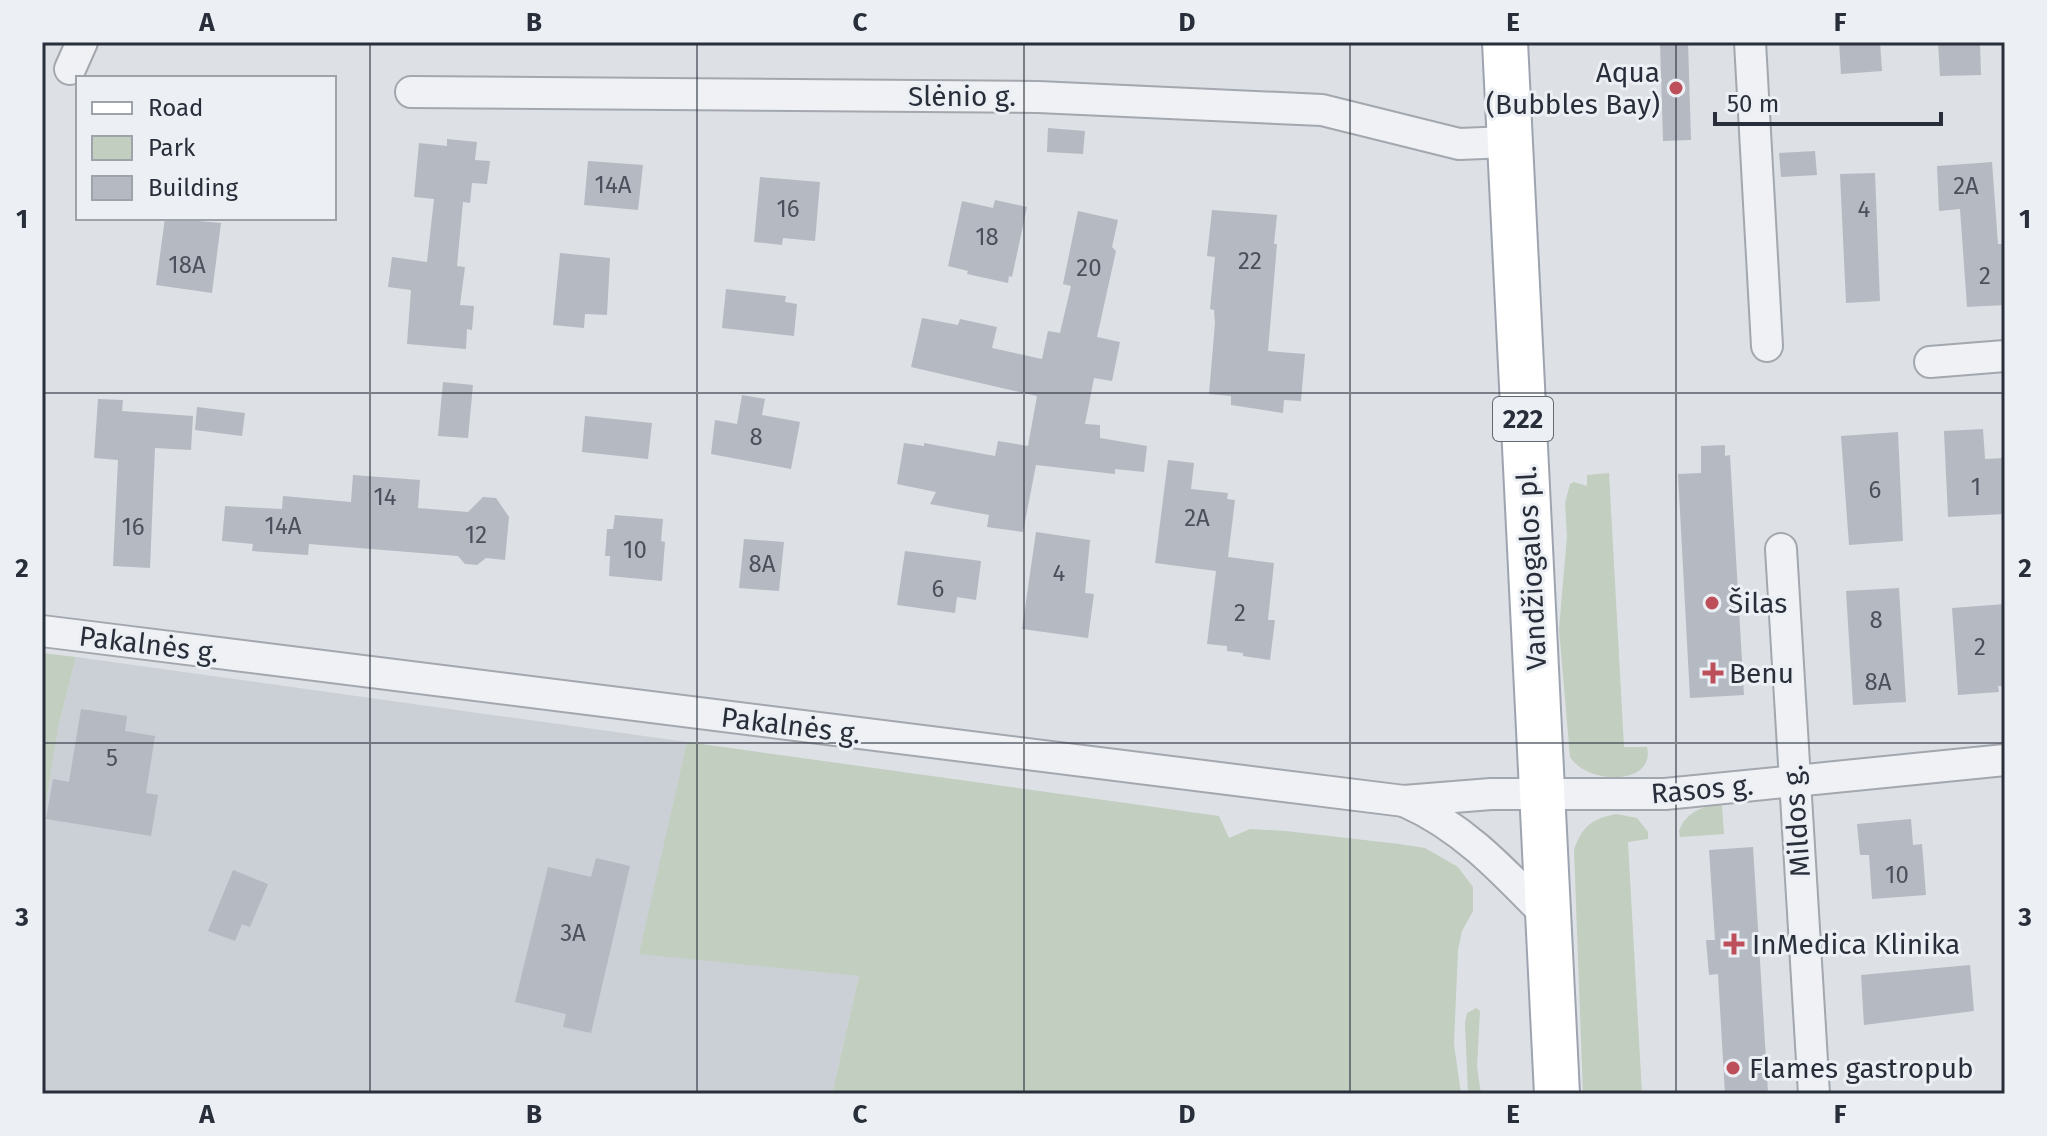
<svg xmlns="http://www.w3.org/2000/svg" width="2047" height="1136" font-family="'Fira Sans',sans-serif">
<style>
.built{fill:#cbcfd6}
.green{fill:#c2cebf}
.building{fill:#b5b9c1}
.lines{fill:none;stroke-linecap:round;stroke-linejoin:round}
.street-casing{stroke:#a3a7ae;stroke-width:34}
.primary-casing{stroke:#9ea4af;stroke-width:48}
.street{stroke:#eff1f4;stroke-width:30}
.primary{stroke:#fff;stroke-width:44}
.grid{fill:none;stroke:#282e3a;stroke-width:2;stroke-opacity:0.55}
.poi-dot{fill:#bd4f5b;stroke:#eceff3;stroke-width:3}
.labels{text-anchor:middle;stroke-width:6;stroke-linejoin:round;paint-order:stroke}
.number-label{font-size:24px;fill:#4b515c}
.shield{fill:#eceff3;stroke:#636872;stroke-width:2}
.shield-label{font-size:26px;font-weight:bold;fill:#282e3a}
.poi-label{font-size:28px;fill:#282e3a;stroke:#eceff3;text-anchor:start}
.street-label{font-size:28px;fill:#282e3a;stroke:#eceff3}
.neatline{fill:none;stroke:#282e3a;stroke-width:3}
.grid-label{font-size:26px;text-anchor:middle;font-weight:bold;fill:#282e3a}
</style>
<rect width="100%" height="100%" fill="#dde0e5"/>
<!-- built -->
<path class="built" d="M 76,657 L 687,742 L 640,953 L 859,976 L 832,1094 L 42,1094 L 42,829 L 58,728 Z"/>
<!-- green -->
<g class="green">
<path d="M 1609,473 L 1624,747 L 1647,747 C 1656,785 1589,786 1570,757 L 1559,629 L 1567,536 L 1565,503 L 1570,484 L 1574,482 L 1587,486 L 1587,475 Z"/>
<path d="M 42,653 L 76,657 L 58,728 L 42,829 Z"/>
<path d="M 687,742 L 1219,816 L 1229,838 L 1250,829 L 1286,831 L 1399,844 L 1425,848 L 1458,867 L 1473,887 L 1473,911 L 1462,931 L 1458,950 L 1454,1044 L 1461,1094 L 832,1094 L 859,976 L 639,954 Z"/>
<path d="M 1714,804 L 1722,806 L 1724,834 L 1680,837 L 1679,831 C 1685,814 1698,809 1714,804 Z"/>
<path d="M 1616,814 L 1637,818 L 1648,832 L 1648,839 L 1628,842 L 1642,1094 L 1583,1094 L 1574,850 C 1582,826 1592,819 1616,814 Z"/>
<path d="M 1476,1008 L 1480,1011 L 1477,1067 L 1481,1094 L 1468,1094 L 1465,1023 L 1467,1013 Z"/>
</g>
<!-- building -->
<g class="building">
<path d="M 1660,42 L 1688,42 L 1691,140 L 1663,141 Z"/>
<path d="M 1839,42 L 1880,42 L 1882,71 L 1841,74 Z"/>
<path d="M 1938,42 L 1980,42 L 1981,75 L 1940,76 Z"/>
<path d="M 1048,128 L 1085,131 L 1083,154 L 1047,152 Z"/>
<path d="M 447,139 L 477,142 L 475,160 L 490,161 L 487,184 L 472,183 L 470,203 L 463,202 L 457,266 L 465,267 L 460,305 L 474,306 L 472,330 L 467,329 L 466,349 L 407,344 L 411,290 L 388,287 L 392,257 L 427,262 L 434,199 L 414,197 L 419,143 L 447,146 Z"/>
<path d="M 1815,151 L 1817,175 L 1781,177 L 1779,153 Z"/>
<path d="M 588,161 L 643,165 L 638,210 L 584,205 Z"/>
<path d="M 1992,162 L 1998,244 L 2005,244 L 2005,305 L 1967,307 L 1960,209 L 1939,211 L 1937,166 Z"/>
<path d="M 1875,173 L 1880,301 L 1846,303 L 1840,174 Z"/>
<path d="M 760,177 L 820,182 L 815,241 L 783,238 L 782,245 L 754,242 Z"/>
<path d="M 995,200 L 1027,207 L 1012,277 L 1009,276 L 1008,283 L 967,274 L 968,271 L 948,266 L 962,201 L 993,208 Z"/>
<path d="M 1212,210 L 1277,215 L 1274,244 L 1277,244 L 1268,351 L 1305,354 L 1301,401 L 1284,400 L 1283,413 L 1231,405 L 1231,396 L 1209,394 L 1215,323 L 1214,310 L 1210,309 L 1215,257 L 1207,256 Z"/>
<path d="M 1078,211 L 1118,220 L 1112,247 L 1116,251 L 1097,337 L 1120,342 L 1112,381 L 1094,378 L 1085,424 L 1100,425 L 1100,438 L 1147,446 L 1144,472 L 1115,469 L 1115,474 L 1036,465 L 1023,532 L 987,527 L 989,515 L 930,504 L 936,492 L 897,484 L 904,443 L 924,446 L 924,443 L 995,456 L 998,441 L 1028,446 L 1037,396 L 911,367 L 922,318 L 958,325 L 960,319 L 997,327 L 992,348 L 1042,359 L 1048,331 L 1060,333 L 1071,286 L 1063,284 Z"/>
<path d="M 165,218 L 221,223 L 212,293 L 156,285 Z"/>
<path d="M 560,253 L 610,258 L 607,315 L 585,314 L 584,328 L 553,325 Z"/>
<path d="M 726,289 L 786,296 L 785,302 L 797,304 L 794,336 L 722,328 Z"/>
<path d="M 443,382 L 473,385 L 468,438 L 438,436 Z"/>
<path d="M 742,395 L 765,399 L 762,415 L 800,422 L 791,469 L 711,454 L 715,420 L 737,424 Z"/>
<path d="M 98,399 L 123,400 L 122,411 L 193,416 L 191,450 L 155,448 L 150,568 L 113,566 L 118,460 L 94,458 Z"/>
<path d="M 197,407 L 245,413 L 242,436 L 195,430 Z"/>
<path d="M 585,416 L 652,423 L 648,459 L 582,452 Z"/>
<path d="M 1983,429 L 1985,459 L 2005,458 L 2005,514 L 1948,517 L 1944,431 Z"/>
<path d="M 1898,432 L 1903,541 L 1849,545 L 1841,436 Z"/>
<path d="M 1725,445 L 1725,456 L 1730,455 L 1744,695 L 1690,698 L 1678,474 L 1701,473 L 1701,446 Z"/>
<path d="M 1168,460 L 1194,463 L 1191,489 L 1228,493 L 1227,499 L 1235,500 L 1228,557 L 1274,563 L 1268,620 L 1275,620 L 1270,660 L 1243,656 L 1243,653 L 1227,651 L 1227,646 L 1207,644 L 1216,571 L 1155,563 Z"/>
<path d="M 353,475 L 420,480 L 418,508 L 468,512 L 483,497 L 496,498 L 509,517 L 505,560 L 486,558 L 477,565 L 465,564 L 458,556 L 309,544 L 308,555 L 252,551 L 253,544 L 222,541 L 225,506 L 282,509 L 283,496 L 351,502 Z"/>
<path d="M 615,515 L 663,519 L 661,541 L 665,542 L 662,581 L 609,576 L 610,556 L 605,556 L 607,529 L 613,529 Z"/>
<path d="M 1036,532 L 1090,540 L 1085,593 L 1094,594 L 1088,638 L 1022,629 Z"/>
<path d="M 744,539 L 784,542 L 779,591 L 739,588 Z"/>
<path d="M 905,551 L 981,561 L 976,600 L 957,597 L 955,613 L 897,605 Z"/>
<path d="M 1899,588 L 1906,702 L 1853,705 L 1846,591 Z"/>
<path d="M 2005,604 L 2005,686 L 1998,686 L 1999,692 L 1958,695 L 1952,608 Z"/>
<path d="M 81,709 L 127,716 L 125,731 L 155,736 L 146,793 L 158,795 L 151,836 L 46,819 L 53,779 L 69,782 Z"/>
<path d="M 1911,819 L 1913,845 L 1922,844 L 1926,895 L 1872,899 L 1869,855 L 1860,855 L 1857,824 Z"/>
<path d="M 1753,847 L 1768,1092 L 1725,1094 L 1718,974 L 1709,975 L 1706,940 L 1715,940 L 1709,850 Z"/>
<path d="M 596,858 L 630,866 L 591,1033 L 563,1027 L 566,1014 L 515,1002 L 548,867 L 591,877 Z"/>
<path d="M 233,870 L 268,884 L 250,927 L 242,924 L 235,941 L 208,931 Z"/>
<path d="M 1970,965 L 1974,1011 L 1864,1025 L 1861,975 Z"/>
</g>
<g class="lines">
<defs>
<g id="street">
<path d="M 1750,42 L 1767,346"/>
<path d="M 70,69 L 82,42"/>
<path d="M 411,92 L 1038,97 L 1322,110 L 1459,144 L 1509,142"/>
<path d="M 1930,362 L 2005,356"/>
<path d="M 1781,549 L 1814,1094"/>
<path d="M 42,631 L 1404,801 L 1491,794 L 1665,794 L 2005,760"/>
<path d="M 1406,802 C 1465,828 1506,874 1550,919"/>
</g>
<path id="primary" d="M 1505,42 L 1557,1094"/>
</defs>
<!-- street casing -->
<use href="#street" class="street-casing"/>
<!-- primary casing -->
<use href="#primary" class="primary-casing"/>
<!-- street -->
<use href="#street" class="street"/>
<!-- primary -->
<use href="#primary" class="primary"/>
</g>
<!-- grid -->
<path class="grid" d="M 370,42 L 370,1094M 697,42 L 697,1094M 1024,42 L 1024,1094M 1350,42 L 1350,1094M 1676,42 L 1676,1094M 42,393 L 2005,393M 42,743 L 2005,743"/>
<!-- markers -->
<g class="poi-dot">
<circle cx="1676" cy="88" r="8"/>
<circle cx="1712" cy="603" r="8"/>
<path d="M1709 661h8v8h8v8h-8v8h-8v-8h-8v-8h8z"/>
<path d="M1730 932h8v8h8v8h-8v8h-8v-8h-8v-8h8z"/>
<circle cx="1733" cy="1068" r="8"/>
</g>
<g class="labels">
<!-- number labels -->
<g class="number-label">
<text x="613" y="193">14A</text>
<text x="1966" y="194">2A</text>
<text x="788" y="217">16</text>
<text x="1864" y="217">4</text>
<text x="987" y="245">18</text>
<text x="1250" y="269">22</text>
<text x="187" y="273">18A</text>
<text x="1089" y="276">20</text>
<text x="1985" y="284">2</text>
<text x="756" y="445">8</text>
<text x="1976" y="495">1</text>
<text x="1875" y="498">6</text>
<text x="385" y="505">14</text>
<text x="1197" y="526">2A</text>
<text x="283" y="534">14A</text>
<text x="133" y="535">16</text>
<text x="476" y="543">12</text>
<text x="635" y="558">10</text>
<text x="762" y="572">8A</text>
<text x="1059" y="581">4</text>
<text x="938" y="597">6</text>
<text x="1240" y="621">2</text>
<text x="1876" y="628">8</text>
<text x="1980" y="655">2</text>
<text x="1878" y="690">8A</text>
<text x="112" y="766">5</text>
<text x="1897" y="883">10</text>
<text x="573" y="941">3A</text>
</g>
<!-- shield labels -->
<rect class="shield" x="1493" y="397" width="60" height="44" rx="6"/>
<g class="shield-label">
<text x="1523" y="428">222</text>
</g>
<!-- poi labels -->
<g class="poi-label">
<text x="1660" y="82" text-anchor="end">Aqua<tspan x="1660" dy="32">(Bubbles Bay)</tspan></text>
<text x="1728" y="613">Šilas</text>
<text x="1729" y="683">Benu</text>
<text x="1752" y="954">InMedica Klinika</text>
<text x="1749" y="1078">Flames gastropub</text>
</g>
<!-- street labels -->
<g class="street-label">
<text x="962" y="106">Slėnio g.</text>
<text transform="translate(1531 568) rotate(-93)" y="10">Vandžiogalos pl.</text>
<text transform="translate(149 644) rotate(7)" y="10">Pakalnės g.</text>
<text transform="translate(791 725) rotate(7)" y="10">Pakalnės g.</text>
<text transform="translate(1702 789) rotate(-5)" y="10">Rasos g.</text>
<text transform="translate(1796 821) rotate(-94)" y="10">Mildos g.</text>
</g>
</g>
<!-- border -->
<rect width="2047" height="1136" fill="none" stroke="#eceff3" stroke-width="88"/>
<!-- legend -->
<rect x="76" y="76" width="260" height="144" fill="#eceff3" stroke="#9ea2a9" stroke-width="2"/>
<rect x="92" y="102" width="40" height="12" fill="#ffffff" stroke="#9ea2a9" stroke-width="2"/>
<text x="148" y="116" font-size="24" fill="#282e3a">Road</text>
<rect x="92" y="136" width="40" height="24" fill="#c2cebf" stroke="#9ea2a9" stroke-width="2"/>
<text x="148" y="156" font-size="24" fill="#282e3a">Park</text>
<rect x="92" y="176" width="40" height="24" fill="#b5b9c1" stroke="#9ea2a9" stroke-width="2"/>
<text x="148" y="196" font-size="24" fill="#282e3a">Building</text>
<!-- scale -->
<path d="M1715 112v12h226v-12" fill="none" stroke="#282e3a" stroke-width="4"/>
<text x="1727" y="112" font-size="24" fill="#282e3a" stroke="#eceff3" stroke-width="6" paint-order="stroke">50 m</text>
<rect x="44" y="44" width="1959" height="1048" class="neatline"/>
<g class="grid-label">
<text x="207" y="31">A</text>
<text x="534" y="31">B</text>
<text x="860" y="31">C</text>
<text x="1187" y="31">D</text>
<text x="1513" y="31">E</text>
<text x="1840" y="31">F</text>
<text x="22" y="228">1</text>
<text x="2025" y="228">1</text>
<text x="22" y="577">2</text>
<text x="2025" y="577">2</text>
<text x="22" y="926">3</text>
<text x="2025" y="926">3</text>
<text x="207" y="1123">A</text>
<text x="534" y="1123">B</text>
<text x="860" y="1123">C</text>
<text x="1187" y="1123">D</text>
<text x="1513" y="1123">E</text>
<text x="1840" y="1123">F</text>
</g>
</svg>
